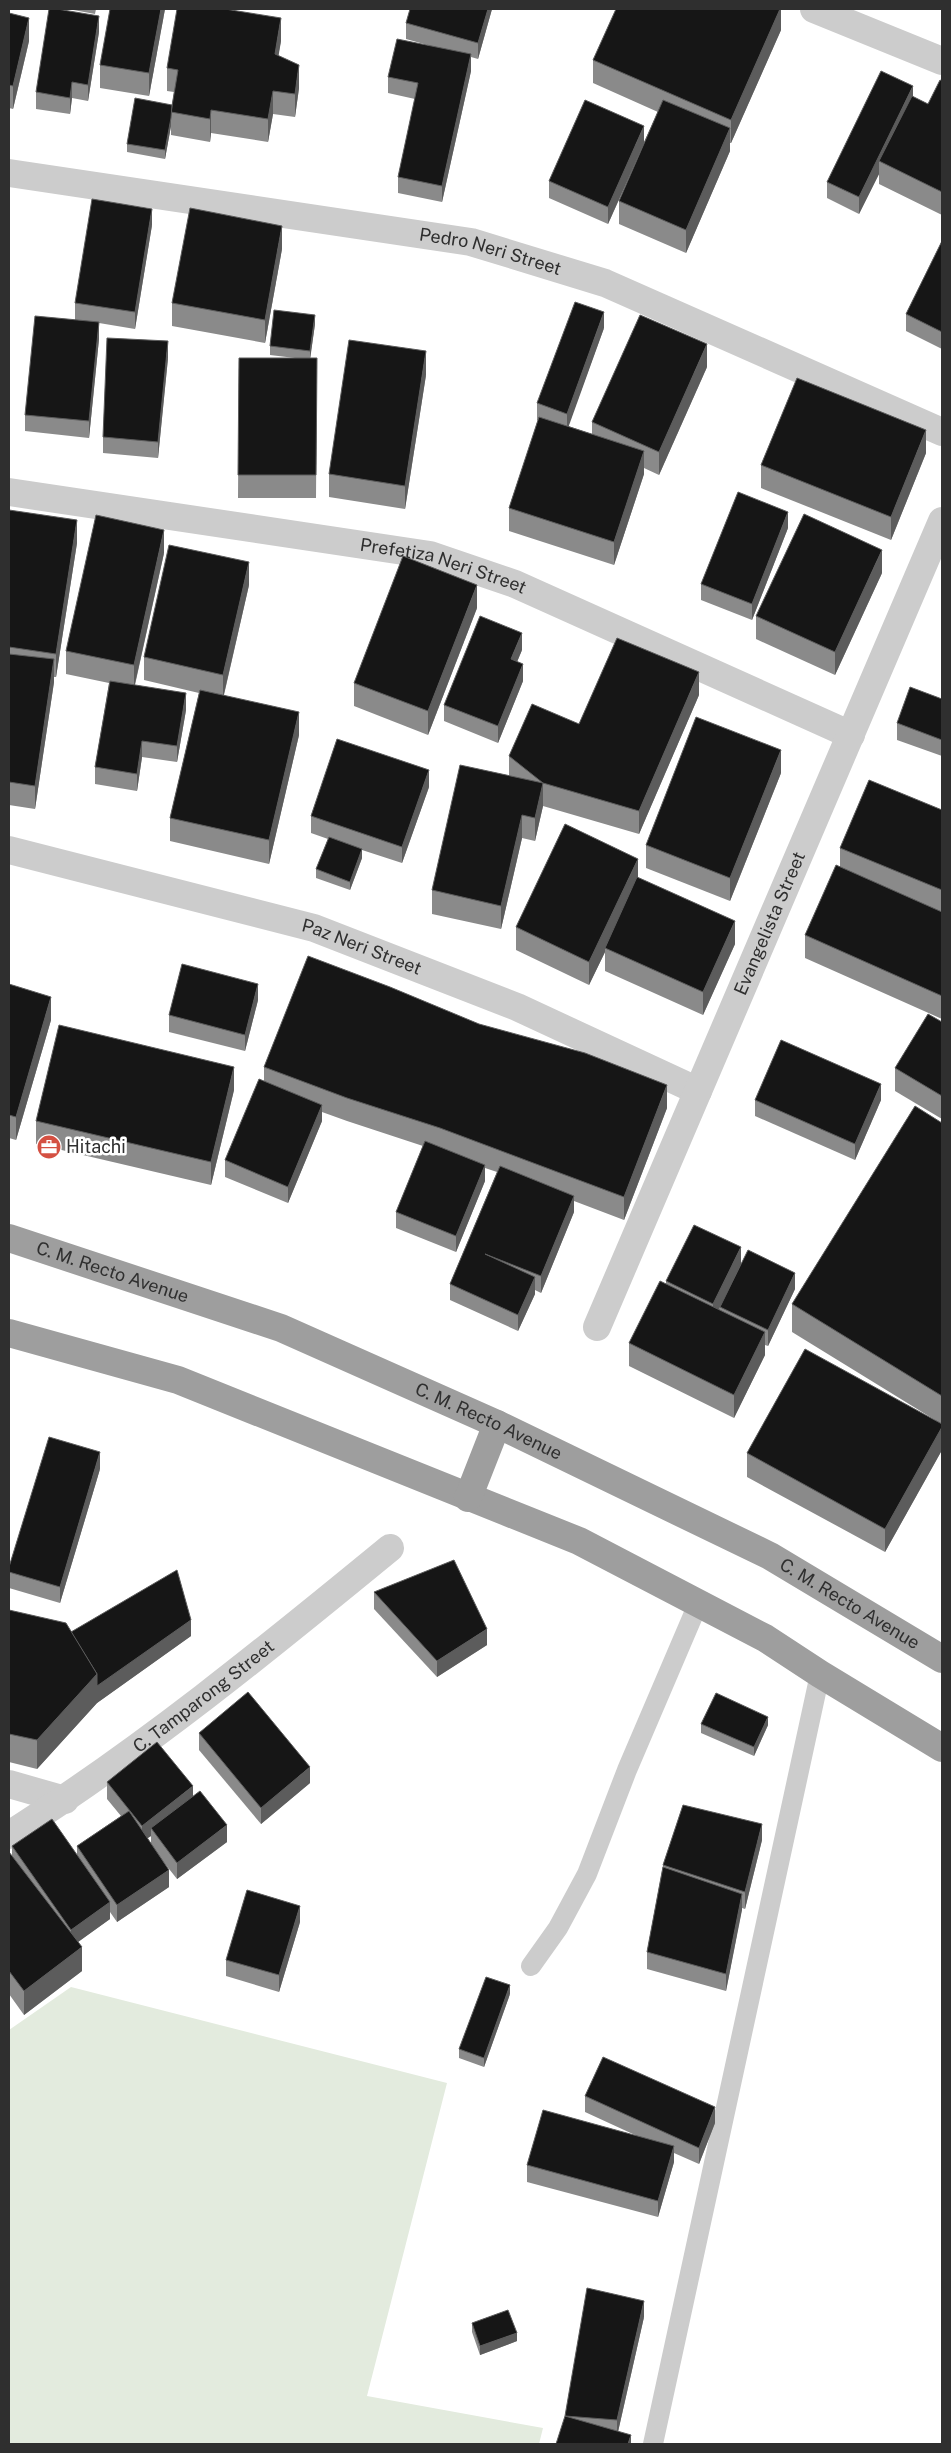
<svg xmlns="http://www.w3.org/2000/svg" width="951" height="2453" font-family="'Public Sans',sans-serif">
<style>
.green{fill:#e3ebde}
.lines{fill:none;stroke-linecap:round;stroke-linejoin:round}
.service{stroke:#ccc;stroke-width:20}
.minor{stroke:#ccc;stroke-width:28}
.trunk{stroke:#9e9e9e;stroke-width:28}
.wall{fill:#8a8a8a;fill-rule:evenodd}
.shaded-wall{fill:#5c5c5c}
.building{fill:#161616;stroke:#5c5c5c}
.labels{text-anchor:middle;stroke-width:5;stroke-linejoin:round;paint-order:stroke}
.street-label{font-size:18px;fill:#2f2f2f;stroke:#fff}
.poi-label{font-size:18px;fill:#2f2f2f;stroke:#fff;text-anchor:start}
</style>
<rect width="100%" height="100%" fill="#fff"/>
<!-- green -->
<path class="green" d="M 71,1987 L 447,2083 L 367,2396 L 543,2428 L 539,2444 L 9,2444 L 9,2030 Z"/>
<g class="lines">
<!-- service -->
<g class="service">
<path d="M 531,1966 L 558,1928 L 587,1874 L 627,1770 L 698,1604"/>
<path d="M 653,2444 L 820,1674"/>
</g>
<!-- minor -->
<g class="minor">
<path d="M 814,9 L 942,61"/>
<path id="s1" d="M 9,173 L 471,242 L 605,283 L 942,432"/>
<path id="s2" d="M 9,492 L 430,555 L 515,584 L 851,735"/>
<path id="s3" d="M 9,850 L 314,928 L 517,1007 L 698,1091"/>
<path id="s4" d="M 597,1327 L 942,521"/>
<path d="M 9,1784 L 65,1800"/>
<path id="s5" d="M 9,1835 C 143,1750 267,1649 390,1548"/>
</g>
<!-- trunk -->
<g class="trunk">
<path id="s6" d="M 9,1238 L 281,1328 L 497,1424 L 770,1556 L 942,1659"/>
<path d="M 9,1333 L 178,1380 L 579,1541 L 765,1638 L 820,1674 L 942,1748"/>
<path d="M 468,1498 L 497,1424"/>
</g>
</g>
<!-- wall -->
<g class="wall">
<path d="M 68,9 L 96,9 L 95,14 Z"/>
<path d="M 165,9 L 149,96 L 100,88 L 100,65 Z"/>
<path d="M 492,9 L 478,59 L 471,57 L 471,71 L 442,202 L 398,193 L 398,177 L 415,99 L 388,93 L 388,77 L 431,46 L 406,39 L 406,23 Z"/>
<path d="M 781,9 L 781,30 L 731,143 L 730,143 L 730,151 L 686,253 L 619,224 L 619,201 L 641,151 L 608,224 L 549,198 L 549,181 L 644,142 L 658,112 L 593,83 L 593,60 Z"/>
<path d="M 9,13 L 29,41 L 13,109 L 9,108 Z"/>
<path d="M 99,32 L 88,101 L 72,98 L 70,114 L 36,109 L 36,92 Z"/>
<path d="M 281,41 L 278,56 L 299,88 L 295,117 L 273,114 L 268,142 L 211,133 L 210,142 L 171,135 L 171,126 L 165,159 L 127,152 L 127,144 L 172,105 L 174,92 L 167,91 L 167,68 Z"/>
<path d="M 942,81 L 942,215 L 879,184 L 879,174 L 859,214 L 827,198 L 827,182 L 913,97 L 928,104 Z"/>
<path d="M 152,225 L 135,329 L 99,323 L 99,339 L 89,438 L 25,431 L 25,415 L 82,321 L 75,320 L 75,303 Z"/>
<path d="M 942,241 L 942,349 L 906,331 L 906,314 Z"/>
<path d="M 282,249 L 265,343 L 172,326 L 172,303 Z"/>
<path d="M 315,324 L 310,358 L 317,358 L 316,498 L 238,498 L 239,358 L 295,358 L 270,355 L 270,346 Z"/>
<path d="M 604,328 L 568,426 L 592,434 L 592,422 L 707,367 L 659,475 L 644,468 L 644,474 L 614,565 L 509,531 L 509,508 L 538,420 L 537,420 L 537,403 Z"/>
<path d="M 168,358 L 158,458 L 103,453 L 103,437 Z"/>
<path d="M 426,375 L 405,509 L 329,497 L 329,474 Z"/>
<path d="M 926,453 L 891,540 L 761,488 L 761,465 Z"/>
<path d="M 9,510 L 77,543 L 56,677 L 54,677 L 54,682 L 35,809 L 9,805 Z"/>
<path d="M 788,528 L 752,620 L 701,600 L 701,584 Z"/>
<path d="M 164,553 L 135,685 L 186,710 L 177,762 L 142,757 L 137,791 L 95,784 L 95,767 L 109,683 L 66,674 L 66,651 Z"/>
<path d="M 882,573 L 835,675 L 756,639 L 756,616 Z"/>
<path d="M 249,585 L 224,695 L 299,735 L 269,864 L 170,841 L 170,818 L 199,693 L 144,680 L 144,657 Z"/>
<path d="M 477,608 L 428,735 L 354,706 L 354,683 Z"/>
<path d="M 522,650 L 517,662 L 523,681 L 498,743 L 444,721 L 444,705 Z"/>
<path d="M 699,695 L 639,834 L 543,806 L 535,841 L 522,838 L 501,929 L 432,914 L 432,890 L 509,776 L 509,756 L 579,724 Z"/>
<path d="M 942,699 L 942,756 L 897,740 L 897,723 Z"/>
<path d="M 781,773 L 730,901 L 646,868 L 646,845 Z"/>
<path d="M 429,787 L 402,863 L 362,850 L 362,858 L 350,890 L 316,878 L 316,869 L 328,839 L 311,833 L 311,816 Z"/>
<path d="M 942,810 L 942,1019 L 805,958 L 805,935 L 840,867 L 840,848 Z"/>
<path d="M 638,878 L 735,944 L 703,1015 L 605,971 L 605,952 L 589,985 L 516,950 L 516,927 Z"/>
<path d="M 9,984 L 51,1020 L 16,1140 L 9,1138 Z"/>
<path d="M 258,1000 L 245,1051 L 169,1032 L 169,1015 Z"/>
<path d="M 942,1022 L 942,1119 L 895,1091 L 895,1068 Z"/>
<path d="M 264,1067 L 667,1108 L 624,1220 L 574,1201 L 574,1212 L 541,1293 L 535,1290 L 535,1294 L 518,1331 L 450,1300 L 450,1284 L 497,1172 L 485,1168 L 485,1181 L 456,1252 L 396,1228 L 396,1212 L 423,1146 L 347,1121 L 322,1112 L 322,1121 L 288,1203 L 225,1177 L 225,1160 L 264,1081 Z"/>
<path d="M 234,1090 L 211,1185 L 36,1144 L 36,1121 Z"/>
<path d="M 755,1100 L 881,1100 L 855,1160 L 755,1116 Z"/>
<path d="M 942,1123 L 942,1450 L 885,1552 L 747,1477 L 747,1453 L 935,1420 L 792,1332 L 792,1304 Z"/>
<path d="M 741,1263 L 795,1289 L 768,1346 L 765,1345 L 765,1355 L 734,1418 L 629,1366 L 629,1343 L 666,1283 L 666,1281 Z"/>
<path d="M 100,1469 L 60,1603 L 9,1588 L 9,1567 Z"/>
<path d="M 374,1592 L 487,1645 L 437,1677 L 374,1609 Z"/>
<path d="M 9,1610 L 71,1632 L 191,1636 L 97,1703 L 37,1769 L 9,1762 Z"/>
<path d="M 701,1724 L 768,1725 L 754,1756 L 701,1733 Z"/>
<path d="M 199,1733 L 310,1783 L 261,1824 L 199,1750 Z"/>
<path d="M 107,1782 L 193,1797 L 227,1842 L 177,1879 L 162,1860 L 169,1887 L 117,1922 L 110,1912 L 110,1919 L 78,1942 L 82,1971 L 24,2015 L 9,1994 L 9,1852 L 12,1856 L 12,1846 L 77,1855 L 77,1846 L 121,1816 L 107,1799 ZM 151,1836 L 151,1843 L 147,1838 Z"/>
<path d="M 762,1840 L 745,1909 L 742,1908 L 726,1991 L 647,1969 L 647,1952 L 663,1865 Z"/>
<path d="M 300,1922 L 279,1992 L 226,1976 L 226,1960 Z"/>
<path d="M 510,1994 L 484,2067 L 459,2058 L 459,2049 Z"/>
<path d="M 585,2096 L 715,2123 L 699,2164 L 674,2153 L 674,2162 L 658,2217 L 527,2182 L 527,2165 L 635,2135 L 585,2112 Z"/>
<path d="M 644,2317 L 618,2432 L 631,2444 L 565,2416 Z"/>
<path d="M 472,2323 L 517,2341 L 480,2355 L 472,2332 Z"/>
</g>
<!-- shaded-wall -->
<g class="shaded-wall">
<path d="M 161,9 L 165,9 L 149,96 L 149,73 Z"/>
<path d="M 488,9 L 492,9 L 478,59 L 478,43 Z"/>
<path d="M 780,9 L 781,9 L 781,30 L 731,143 L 731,120 Z"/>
<path d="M 99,16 L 99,32 L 88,101 L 88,85 Z"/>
<path d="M 29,18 L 29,41 L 13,109 L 13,86 Z"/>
<path d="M 281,18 L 281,41 L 275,77 L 275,54 Z"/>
<path d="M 471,54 L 471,71 L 442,202 L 442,186 Z"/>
<path d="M 299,65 L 299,88 L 295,117 L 295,94 Z"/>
<path d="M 72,82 L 72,98 L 70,114 L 70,98 Z"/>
<path d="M 913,86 L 913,103 L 879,161 L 879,174 L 859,214 L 859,197 Z"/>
<path d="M 273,91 L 273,114 L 268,142 L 268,119 Z"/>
<path d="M 211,110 L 211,133 L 210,142 L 210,119 Z"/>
<path d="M 171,118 L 171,126 L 165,159 L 165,150 Z"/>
<path d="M 644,126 L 644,143 L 608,224 L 608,207 Z"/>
<path d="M 730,128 L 730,151 L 686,253 L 686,230 Z"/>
<path d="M 152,209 L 152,225 L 135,329 L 135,312 Z"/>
<path d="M 282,226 L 282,249 L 265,343 L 265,320 Z"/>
<path d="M 604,312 L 604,328 L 567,431 L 567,414 Z"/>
<path d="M 315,315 L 315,324 L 310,360 L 310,351 Z"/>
<path d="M 99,322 L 99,339 L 89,438 L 89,421 Z"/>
<path d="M 168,341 L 168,358 L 158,458 L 158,442 Z"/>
<path d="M 707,344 L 707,367 L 659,475 L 659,452 Z"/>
<path d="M 426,351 L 426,375 L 405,509 L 405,486 Z"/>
<path d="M 926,430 L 926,453 L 891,540 L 891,517 Z"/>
<path d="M 644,451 L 644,474 L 614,565 L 614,542 Z"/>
<path d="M 788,512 L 788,528 L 752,620 L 752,604 Z"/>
<path d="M 77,520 L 77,543 L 56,677 L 56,654 Z"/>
<path d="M 164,530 L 164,553 L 134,688 L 134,665 Z"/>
<path d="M 882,550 L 882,573 L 835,675 L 835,652 Z"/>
<path d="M 249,562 L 249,585 L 223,698 L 223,675 Z"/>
<path d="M 477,585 L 477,608 L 428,735 L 428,711 Z"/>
<path d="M 522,633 L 522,650 L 511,676 L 511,659 Z"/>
<path d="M 54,659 L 54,682 L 35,809 L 35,786 Z"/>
<path d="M 523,664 L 523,681 L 498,743 L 498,726 Z"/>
<path d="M 699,672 L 699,695 L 639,834 L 639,811 Z"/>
<path d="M 186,693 L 186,710 L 177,762 L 177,746 Z"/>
<path d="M 299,712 L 299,735 L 269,864 L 269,840 Z"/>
<path d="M 142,741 L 142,757 L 137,791 L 137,774 Z"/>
<path d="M 781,750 L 781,773 L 730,901 L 730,878 Z"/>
<path d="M 429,770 L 429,787 L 402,863 L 402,847 Z"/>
<path d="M 543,783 L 543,806 L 535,841 L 535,818 Z"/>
<path d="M 522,815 L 522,838 L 501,929 L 501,906 Z"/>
<path d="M 362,849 L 362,858 L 350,890 L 350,882 Z"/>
<path d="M 638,859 L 638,883 L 605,948 L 605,952 L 589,985 L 589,962 Z"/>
<path d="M 735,921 L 735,944 L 703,1015 L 703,992 Z"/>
<path d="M 258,984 L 258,1000 L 245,1051 L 245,1035 Z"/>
<path d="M 51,997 L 51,1020 L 16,1140 L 16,1117 Z"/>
<path d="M 234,1067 L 234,1090 L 211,1185 L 211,1162 Z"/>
<path d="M 881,1084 L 881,1100 L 855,1160 L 855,1144 Z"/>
<path d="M 667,1085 L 667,1108 L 624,1220 L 624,1197 Z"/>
<path d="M 322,1105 L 322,1121 L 288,1203 L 288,1187 Z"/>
<path d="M 485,1165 L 485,1181 L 456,1252 L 456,1236 Z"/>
<path d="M 574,1196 L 574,1212 L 541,1293 L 541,1276 Z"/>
<path d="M 741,1247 L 741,1264 L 713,1321 L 713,1304 Z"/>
<path d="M 795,1273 L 795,1289 L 768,1346 L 768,1330 Z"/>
<path d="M 535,1277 L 535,1294 L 518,1331 L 518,1315 Z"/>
<path d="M 765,1332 L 765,1355 L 734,1418 L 734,1395 Z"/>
<path d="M 942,1427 L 942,1450 L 885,1552 L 885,1529 Z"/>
<path d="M 100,1452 L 100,1469 L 60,1603 L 60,1587 Z"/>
<path d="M 191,1620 L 191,1636 L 97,1703 L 37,1769 L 37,1740 L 97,1674 Z"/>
<path d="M 487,1629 L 487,1645 L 437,1677 L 437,1661 Z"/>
<path d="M 768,1717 L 768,1725 L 754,1756 L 754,1747 Z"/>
<path d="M 310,1767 L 310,1783 L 261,1824 L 261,1808 Z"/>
<path d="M 193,1786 L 193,1802 L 151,1828 L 151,1836 L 142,1842 L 142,1826 Z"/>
<path d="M 762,1824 L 762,1840 L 745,1909 L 745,1892 Z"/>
<path d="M 227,1825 L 227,1842 L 177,1879 L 177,1863 Z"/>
<path d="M 169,1870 L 169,1887 L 117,1922 L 117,1905 Z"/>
<path d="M 742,1894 L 742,1910 L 726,1991 L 726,1974 Z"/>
<path d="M 110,1902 L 110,1919 L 71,1947 L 71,1930 Z"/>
<path d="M 300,1906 L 300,1922 L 279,1992 L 279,1975 Z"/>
<path d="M 82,1947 L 82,1971 L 24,2015 L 24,1991 Z"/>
<path d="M 510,1985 L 510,1994 L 484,2067 L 484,2058 Z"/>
<path d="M 715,2107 L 715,2123 L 699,2164 L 699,2148 Z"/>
<path d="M 674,2146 L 674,2162 L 658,2217 L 658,2201 Z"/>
<path d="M 644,2301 L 644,2317 L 617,2436 L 617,2420 Z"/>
<path d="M 517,2333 L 517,2341 L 480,2355 L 480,2346 Z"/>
<path d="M 631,2435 L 631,2444 L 628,2444 Z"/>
</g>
<!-- building -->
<g class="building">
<path d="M 49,9 L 57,9 L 99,16 L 88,85 L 72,82 L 70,98 L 36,92 Z"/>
<path d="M 110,9 L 161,9 L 149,73 L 100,65 Z"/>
<path d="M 177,9 L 225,9 L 281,18 L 275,54 L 299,65 L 295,94 L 273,91 L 268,119 L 211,110 L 210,119 L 171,112 L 178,70 L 167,68 Z"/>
<path d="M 410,9 L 488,9 L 478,43 L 406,23 Z"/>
<path d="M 616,9 L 780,9 L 731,120 L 593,60 Z"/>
<path d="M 9,13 L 29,18 L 13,86 L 9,85 Z"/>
<path d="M 397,39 L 471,54 L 442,186 L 398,177 L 418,83 L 388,77 Z"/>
<path d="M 881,71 L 913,86 L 859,197 L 827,182 Z"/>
<path d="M 940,80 L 942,81 L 942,192 L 879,161 L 912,96 L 928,104 Z"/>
<path d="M 135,98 L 172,105 L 171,118 L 165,150 L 127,144 Z"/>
<path d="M 585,100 L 644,126 L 608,207 L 549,181 Z"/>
<path d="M 663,100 L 730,128 L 686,230 L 619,201 Z"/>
<path d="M 92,199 L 152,209 L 135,312 L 75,303 Z"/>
<path d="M 190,208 L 282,226 L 265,320 L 172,303 Z"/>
<path d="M 942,241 L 942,332 L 906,314 Z"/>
<path d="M 575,302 L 604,312 L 567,414 L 537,403 Z"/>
<path d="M 274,310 L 315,315 L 310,351 L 270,346 Z"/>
<path d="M 640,315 L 707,344 L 659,452 L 592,422 Z"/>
<path d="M 35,316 L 99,322 L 89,421 L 25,415 Z"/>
<path d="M 107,338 L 168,341 L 158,442 L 103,437 Z"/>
<path d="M 349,340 L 426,351 L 405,486 L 329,474 Z"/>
<path d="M 239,358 L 317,358 L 316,475 L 238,475 Z"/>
<path d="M 797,378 L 926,430 L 891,517 L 761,465 Z"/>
<path d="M 539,417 L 644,451 L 614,542 L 509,508 Z"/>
<path d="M 738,492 L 788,512 L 752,604 L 701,584 Z"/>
<path d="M 9,510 L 77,520 L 56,654 L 9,647 Z"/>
<path d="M 804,514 L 882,550 L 835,652 L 756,616 Z"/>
<path d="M 96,515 L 164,530 L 134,665 L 66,651 Z"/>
<path d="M 169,545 L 249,562 L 223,675 L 144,657 Z"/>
<path d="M 403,556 L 477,585 L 428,711 L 354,683 Z"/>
<path d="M 480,616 L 522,633 L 511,659 L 523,664 L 498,726 L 444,705 Z"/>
<path d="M 617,638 L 699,672 L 639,811 L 543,783 L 509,756 L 532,704 L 579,724 Z"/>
<path d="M 9,654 L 54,659 L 35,786 L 9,782 Z"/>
<path d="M 110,681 L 186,693 L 177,746 L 142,741 L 137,774 L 95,767 Z"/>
<path d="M 910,687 L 942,699 L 942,740 L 897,723 Z"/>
<path d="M 200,690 L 299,712 L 269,840 L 170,818 Z"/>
<path d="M 696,717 L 781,750 L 730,878 L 646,845 Z"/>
<path d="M 337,739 L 429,770 L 402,847 L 311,816 Z"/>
<path d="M 460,765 L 543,783 L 535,818 L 522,815 L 501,906 L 432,890 Z"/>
<path d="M 869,780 L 942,810 L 942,890 L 840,848 Z"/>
<path d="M 565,824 L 638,859 L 589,962 L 516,927 Z"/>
<path d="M 329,837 L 362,849 L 350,882 L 316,869 Z"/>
<path d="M 836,865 L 942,912 L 942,996 L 805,935 Z"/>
<path d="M 637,877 L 735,921 L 703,992 L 605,948 Z"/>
<path d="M 308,956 L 390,987 L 479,1024 L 585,1053 L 667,1085 L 624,1197 L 440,1128 L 347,1098 L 264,1067 Z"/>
<path d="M 182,964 L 258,984 L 245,1035 L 169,1015 Z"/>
<path d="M 9,984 L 51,997 L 16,1117 L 9,1115 Z"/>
<path d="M 928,1014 L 942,1022 L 942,1096 L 895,1068 Z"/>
<path d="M 59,1025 L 234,1067 L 211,1162 L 36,1121 Z"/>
<path d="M 781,1040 L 881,1084 L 855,1144 L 755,1100 Z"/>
<path d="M 259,1079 L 322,1105 L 288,1187 L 225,1160 Z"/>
<path d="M 915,1106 L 942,1123 L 942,1396 L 792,1304 Z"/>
<path d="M 425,1141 L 485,1165 L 456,1236 L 396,1212 Z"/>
<path d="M 500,1166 L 574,1196 L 541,1276 L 485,1254 L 535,1277 L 518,1315 L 450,1284 Z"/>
<path d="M 694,1225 L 741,1247 L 713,1304 L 666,1281 Z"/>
<path d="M 748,1250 L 795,1273 L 768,1330 L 720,1307 Z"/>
<path d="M 660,1281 L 765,1332 L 734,1395 L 629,1343 Z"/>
<path d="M 805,1349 L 942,1424 L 942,1427 L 885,1529 L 747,1453 Z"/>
<path d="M 49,1437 L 100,1452 L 60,1587 L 9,1572 L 9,1567 Z"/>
<path d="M 454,1560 L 487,1629 L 437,1661 L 374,1592 Z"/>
<path d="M 177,1570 L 191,1620 L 97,1686 L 97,1674 L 71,1632 Z"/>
<path d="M 9,1610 L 66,1623 L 97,1674 L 37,1740 L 9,1734 Z"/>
<path d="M 248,1692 L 310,1767 L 261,1808 L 199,1733 Z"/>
<path d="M 716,1693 L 768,1717 L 754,1747 L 701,1724 Z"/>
<path d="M 157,1742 L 193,1786 L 142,1826 L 107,1782 Z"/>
<path d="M 200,1791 L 227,1825 L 177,1863 L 151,1828 Z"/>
<path d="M 683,1805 L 762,1824 L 745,1892 L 663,1865 Z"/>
<path d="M 129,1811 L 169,1870 L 117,1905 L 77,1846 Z"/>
<path d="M 52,1819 L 110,1902 L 71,1930 L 12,1846 Z"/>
<path d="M 9,1852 L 82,1947 L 24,1991 L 9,1971 Z"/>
<path d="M 663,1867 L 742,1894 L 726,1974 L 647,1952 Z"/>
<path d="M 247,1890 L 300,1906 L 279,1975 L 226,1960 Z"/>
<path d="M 486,1977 L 510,1985 L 484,2058 L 459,2049 Z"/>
<path d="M 603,2057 L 715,2107 L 699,2148 L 585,2096 Z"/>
<path d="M 543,2110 L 674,2146 L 658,2201 L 527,2165 Z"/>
<path d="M 587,2288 L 644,2301 L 617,2420 L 565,2416 Z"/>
<path d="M 508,2310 L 517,2333 L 480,2346 L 472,2323 Z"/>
<path d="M 565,2416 L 631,2435 L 628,2444 L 556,2444 Z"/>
</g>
<!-- icons -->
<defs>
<symbol id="office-disc" viewBox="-11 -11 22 22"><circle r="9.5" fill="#d45042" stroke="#fff"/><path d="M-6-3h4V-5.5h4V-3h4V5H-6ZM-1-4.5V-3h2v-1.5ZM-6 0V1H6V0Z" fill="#fff"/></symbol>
</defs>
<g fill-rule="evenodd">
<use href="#office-disc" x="35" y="1133" width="28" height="28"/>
</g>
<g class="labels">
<!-- street labels -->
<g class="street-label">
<text dy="6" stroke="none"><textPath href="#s1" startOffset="488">Pedro Neri Street</textPath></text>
<text dy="6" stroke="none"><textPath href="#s2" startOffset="441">Prefetiza Neri Street</textPath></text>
<text dy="6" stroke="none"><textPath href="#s4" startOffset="439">Evangelista Street</textPath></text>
<text dy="6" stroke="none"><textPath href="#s3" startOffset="366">Paz Neri Street</textPath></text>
<text dy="6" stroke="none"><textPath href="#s6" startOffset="109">C. M. Recto Avenue</textPath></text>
<text dy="6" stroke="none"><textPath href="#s6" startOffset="514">C. M. Recto Avenue</textPath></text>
<text dy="6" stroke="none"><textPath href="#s6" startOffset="919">C. M. Recto Avenue</textPath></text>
<text dy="6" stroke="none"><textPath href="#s5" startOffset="239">C. Tamparong Street</textPath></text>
</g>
<!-- poi labels -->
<g class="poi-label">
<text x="66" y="1153">Hitachi</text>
</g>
</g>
<!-- border -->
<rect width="951" height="2453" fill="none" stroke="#2f2f2f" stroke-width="20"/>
</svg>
